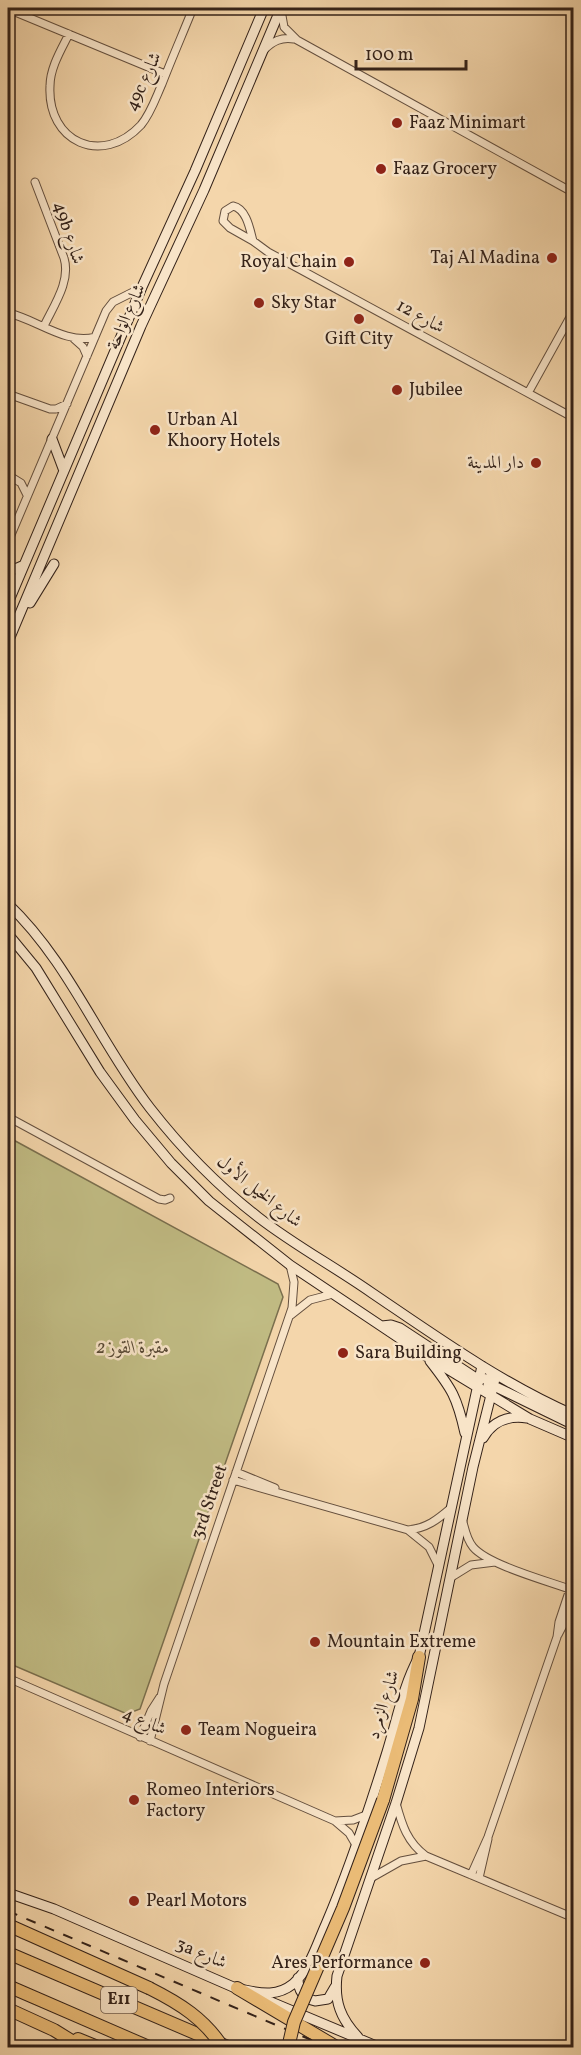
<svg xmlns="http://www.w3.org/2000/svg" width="581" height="2055" font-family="Vollkorn,Amiri,serif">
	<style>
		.green { fill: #c1bc84; stroke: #7a6f4e; stroke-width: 1.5 }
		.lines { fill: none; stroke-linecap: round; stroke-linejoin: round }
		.street-casing { stroke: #644f3e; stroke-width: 9 }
		.secondary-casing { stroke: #342219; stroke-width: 11 }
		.highway-casing { stroke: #342219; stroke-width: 14 }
		.street { stroke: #f8e4c8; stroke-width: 7 }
		.secondary { stroke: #f8e4c8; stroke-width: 9 }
		.highway { stroke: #eabb76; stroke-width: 12 }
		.rail { stroke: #342219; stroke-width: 2; stroke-dasharray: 10 10; stroke-linecap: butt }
		.highway-bridge-casing { stroke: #342219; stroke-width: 14; stroke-linecap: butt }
		.highway-bridge { stroke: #eabb76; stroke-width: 12 }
		.poi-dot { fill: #8f2418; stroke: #f8e4c8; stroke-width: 2 }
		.labels { text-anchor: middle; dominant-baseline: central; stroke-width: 5; stroke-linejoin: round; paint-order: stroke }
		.shield { fill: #f8e4c8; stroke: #6f5c4e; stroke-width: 1.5 }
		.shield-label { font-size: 16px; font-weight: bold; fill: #342219 }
		.street-label { font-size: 18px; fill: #342219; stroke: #f8e4c8 }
		.poi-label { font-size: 18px; fill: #342219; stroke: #f8e4c8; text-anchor: start }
		.park-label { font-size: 18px; font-style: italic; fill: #574834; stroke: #f8e4c8 }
	</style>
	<rect width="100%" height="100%" fill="#f4d6ab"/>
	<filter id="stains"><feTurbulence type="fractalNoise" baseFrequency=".00333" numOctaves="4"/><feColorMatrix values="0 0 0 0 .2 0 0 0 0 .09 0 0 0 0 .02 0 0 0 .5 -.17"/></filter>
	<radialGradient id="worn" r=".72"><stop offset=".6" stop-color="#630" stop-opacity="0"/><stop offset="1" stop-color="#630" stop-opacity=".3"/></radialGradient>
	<path class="green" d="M 8,1137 L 278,1284 L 283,1297 L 140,1709 L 127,1714 L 8,1663 Z"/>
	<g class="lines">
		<defs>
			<path id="street" d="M 564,8 L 574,13
				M 8,9 L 165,74
				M 281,10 L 284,27 L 297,40 L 574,193
				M 69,34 C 61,50 50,68 50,86 C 47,142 102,167 141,125 C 151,113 156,97 162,84 C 172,58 183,33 193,8
				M 264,50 C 273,41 281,37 294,39
				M 35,182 L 64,258 C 71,281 54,305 44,326
				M 233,206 C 247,209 250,230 253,241 L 230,228 L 223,221 L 225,211 Z
				M 253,241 L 268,252 L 574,418
				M 8,313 C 36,319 66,345 95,337
				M 74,339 L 83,347 L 87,356
				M 528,393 L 574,310
				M 8,394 L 50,409 L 56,409 L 67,404
				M 8,475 L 21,483 L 27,495
				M 8,542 L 106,311 L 113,302 L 141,288
				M 8,1117 L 159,1199 L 165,1200 L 170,1198
				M 291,1315 L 310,1300 L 333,1294
				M 236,1472 L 275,1488
				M 233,1480 L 408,1530 L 429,1547 L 439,1567
				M 463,1522 C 465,1530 467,1540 473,1547 C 488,1565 548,1581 572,1590
				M 408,1530 C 427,1528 437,1520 451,1508
				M 450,1578 L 471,1565 L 495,1562
				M 558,1635 L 574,1604
				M 8,1678 L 335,1821 L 349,1833 L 356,1845
				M 140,1737 L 151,1711 L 160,1697
				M 150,1741 L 164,1684 L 292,1308 L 294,1282 L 290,1265
				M 396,1803 C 402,1825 407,1842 426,1856 L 574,1918
				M 335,1821 L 353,1820 L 366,1815
				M 471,1875 L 488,1837 L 557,1637 L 559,1622 L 570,1589
				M 371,1878 L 401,1861 L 426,1856
				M 479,1878 L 488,1839
				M 8,2046 L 11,2048"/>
			<path id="secondary" d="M 52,439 L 64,471
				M 8,572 L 24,565
				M 8,603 L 142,287 L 195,171 L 264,8
				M 30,603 L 54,564
				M 8,642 L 141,326 L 204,190 L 281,8
				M 8,904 C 69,962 99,1042 150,1108 C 182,1149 218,1186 258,1217 C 294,1245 335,1267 372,1293 C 437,1337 501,1383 574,1415
				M 8,934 L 36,968 L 100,1072 L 135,1120 L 171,1163 L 209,1201 L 290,1265 L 426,1356 L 530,1419 L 574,1438
				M 382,1326 L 391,1325 L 400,1328 L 476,1378 L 488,1379 L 496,1375
				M 430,1361 C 452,1389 457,1397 465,1433
				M 488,1385 L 496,1387 L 574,1425
				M 483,1438 C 492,1422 508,1415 527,1418
				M 8,1893 L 54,1909 L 240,1990
				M 298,1978 C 298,1990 303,1998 315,2001 L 328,1999 L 335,1987
				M 245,1990 C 263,1994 278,1996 293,1984 C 310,1969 317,1944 326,1924 C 350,1868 369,1810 387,1752 C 397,1720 403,1686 419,1657 L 482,1366
				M 264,1999 L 381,2048
				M 358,2037 C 341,2019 334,2002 337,1976 L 396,1803 L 419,1728 L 473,1467 L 496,1375"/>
			<path id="highway" d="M 383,1800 L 412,1699 L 419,1657
				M 8,1925 L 149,1988
				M 8,1953 L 230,2048
				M 8,1986 L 151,2048
				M 237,1988 L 338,2048
				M 8,2009 L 54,2030 L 83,2048
				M 78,2039 L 100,2048"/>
		</defs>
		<use href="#street" class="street-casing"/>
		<use href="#secondary" class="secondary-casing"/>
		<use href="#highway" class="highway-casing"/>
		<use href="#street" class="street"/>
		<use href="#secondary" class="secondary"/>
		<use href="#highway" class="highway"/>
		<path class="rail" d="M 8,1911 L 330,2048"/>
		<defs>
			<path id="highway-bridge" d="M 149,1988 C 179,2003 205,2019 223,2048
				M 288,2048 L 294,2022 L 343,1908 L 383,1800"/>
		</defs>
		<use href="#highway-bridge" class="highway-bridge-casing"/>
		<use href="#highway-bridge" class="highway-bridge"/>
	</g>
	<g class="poi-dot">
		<circle cx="397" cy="123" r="6"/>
		<circle cx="381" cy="169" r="6"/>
		<circle cx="552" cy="258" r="6"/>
		<circle cx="349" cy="262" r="6"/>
		<circle cx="259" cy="303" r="6"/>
		<circle cx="359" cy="319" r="6"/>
		<circle cx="397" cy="390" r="6"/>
		<circle cx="155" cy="430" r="6"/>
		<circle cx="536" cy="463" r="6"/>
		<circle cx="343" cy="1353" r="6"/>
		<circle cx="315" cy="1642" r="6"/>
		<circle cx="186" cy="1730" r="6"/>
		<circle cx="134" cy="1800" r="6"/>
		<circle cx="134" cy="1901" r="6"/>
		<circle cx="425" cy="1963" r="6"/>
	</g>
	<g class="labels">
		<rect class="shield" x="101" y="1987" width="36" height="26" rx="4.5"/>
		<g class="shield-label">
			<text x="119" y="2000">E11</text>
		</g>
		<g class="street-label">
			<text transform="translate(144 82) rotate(-65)">49c شارع</text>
			<text transform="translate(68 233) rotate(72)">49b شارع</text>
			<text transform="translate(127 317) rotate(-66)">شارع الواحة</text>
			<text transform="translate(420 317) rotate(29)">شارع 12</text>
			<text transform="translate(259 1192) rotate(39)">شارع الخيل الأول</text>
			<text transform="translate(210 1502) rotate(-71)">3rd Street</text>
			<text transform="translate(384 1705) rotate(-73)">شارع الزمرد</text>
			<text transform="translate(144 1722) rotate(23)">شارع 4</text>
			<text transform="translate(201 1954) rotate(23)">3a شارع</text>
		</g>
		<g class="poi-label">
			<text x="409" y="123">Faaz Minimart</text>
			<text x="393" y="169">Faaz Grocery</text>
			<text x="540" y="258" text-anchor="end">Taj Al Madina</text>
			<text x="337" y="262" text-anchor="end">Royal Chain</text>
			<text x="271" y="303">Sky Star</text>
			<text x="359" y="339" text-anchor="middle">Gift City</text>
			<text x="409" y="390">Jubilee</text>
			<text x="167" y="420">Urban Al<tspan x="167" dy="21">Khoory Hotels</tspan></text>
			<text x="524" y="463" text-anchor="end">دار المدينة</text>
			<text x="355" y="1353">Sara Building</text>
			<text x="327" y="1642">Mountain Extreme</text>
			<text x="198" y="1730">Team Nogueira</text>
			<text x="146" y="1790">Romeo Interiors<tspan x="146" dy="21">Factory</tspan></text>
			<text x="146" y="1901">Pearl Motors</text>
			<text x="413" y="1963" text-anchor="end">Ares Performance</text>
		</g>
		<g class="park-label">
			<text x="133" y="1348">مقبرة القوز 2</text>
		</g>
	</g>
	<rect width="581" height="2055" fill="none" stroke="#f4d6ab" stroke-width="30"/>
	<rect x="9" y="9" width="563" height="2037" fill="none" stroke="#342219" stroke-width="3"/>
	<rect x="15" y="15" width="551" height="2025" fill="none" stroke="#342219" stroke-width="1.5"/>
	<path d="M356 60v9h110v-9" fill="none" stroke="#342219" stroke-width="3"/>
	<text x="365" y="60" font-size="18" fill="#342219" stroke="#f8e4c8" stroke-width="4.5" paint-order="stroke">100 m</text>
	<rect width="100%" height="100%" filter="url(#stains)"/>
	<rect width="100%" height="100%" fill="url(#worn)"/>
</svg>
